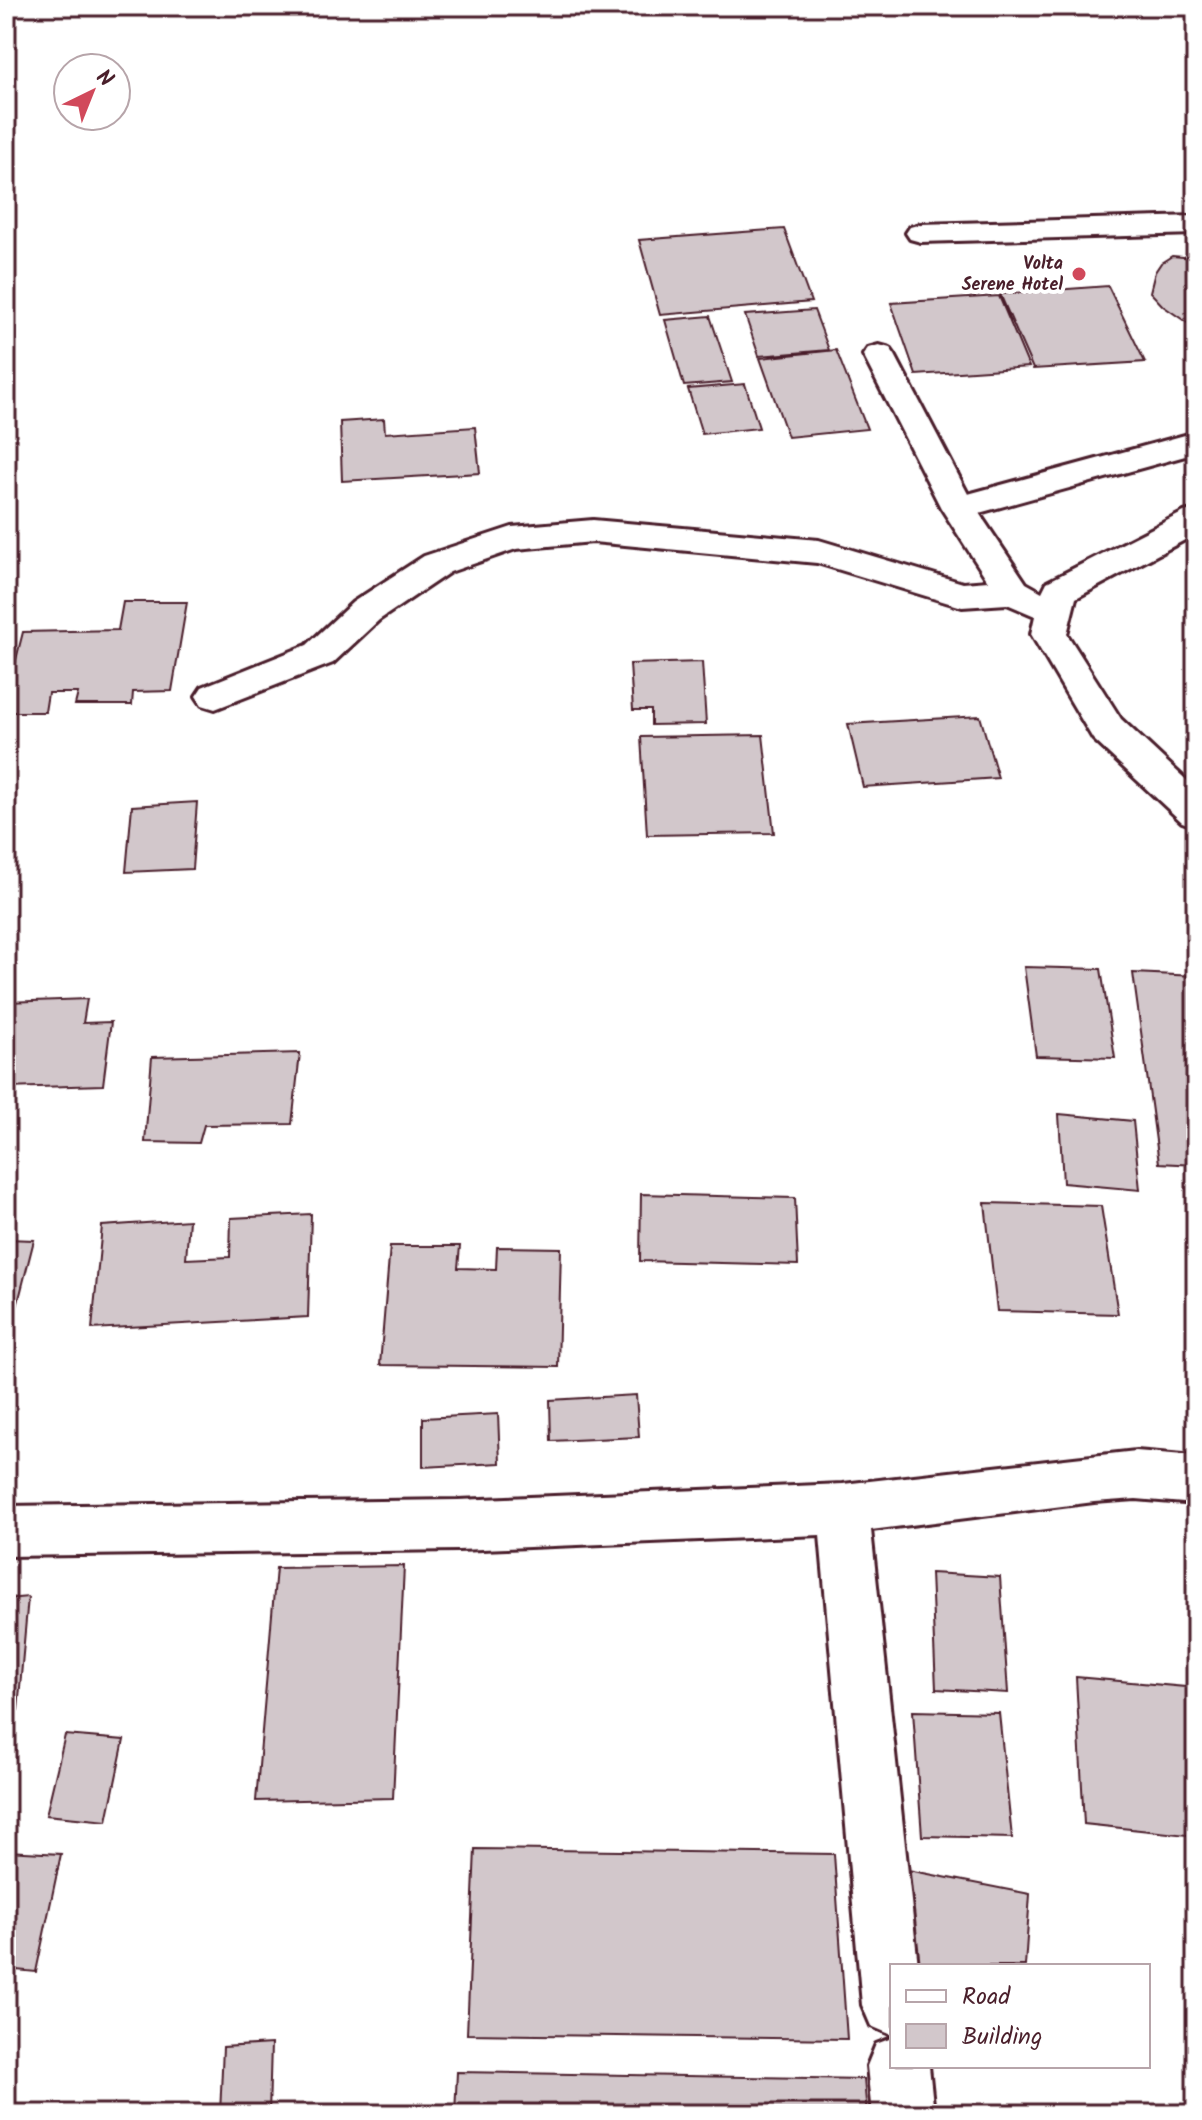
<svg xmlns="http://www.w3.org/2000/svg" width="1202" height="2120" font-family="Kalam,sans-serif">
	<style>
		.building { fill: #d2c7cb; stroke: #4a1f2b; stroke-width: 2 }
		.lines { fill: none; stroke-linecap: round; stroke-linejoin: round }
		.minor-casing { stroke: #4a1f2b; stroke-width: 6 }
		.minor { fill: #fff; fill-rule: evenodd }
		.poi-dot { fill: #d1495b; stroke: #fff; stroke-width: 3 }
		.labels { text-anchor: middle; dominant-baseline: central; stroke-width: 8; stroke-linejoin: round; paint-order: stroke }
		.far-poi-label { font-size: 18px; font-weight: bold; fill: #4a1f2b; stroke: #fff; text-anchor: end }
	</style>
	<rect width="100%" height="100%" fill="#fff"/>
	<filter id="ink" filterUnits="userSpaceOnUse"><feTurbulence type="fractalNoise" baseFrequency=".0125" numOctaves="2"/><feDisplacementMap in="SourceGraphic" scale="16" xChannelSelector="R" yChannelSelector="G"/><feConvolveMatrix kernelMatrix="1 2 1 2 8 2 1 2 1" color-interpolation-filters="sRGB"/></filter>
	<g filter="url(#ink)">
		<path class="building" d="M 784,229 L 811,302 L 660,315 L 639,240 Z
			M 1172,256 L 1194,258 L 1196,323 L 1189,324 L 1163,306 L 1150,292 L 1155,272 L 1161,263 Z
			M 1108,286 L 1145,362 L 1033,369 L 1000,294 Z
			M 999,296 L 1029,367 L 916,375 L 891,303 Z
			M 814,310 L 829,350 L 759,356 L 745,315 Z
			M 710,316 L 732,382 L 684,386 L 665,320 Z
			M 836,350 L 867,429 L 788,437 L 760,358 Z
			M 745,384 L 759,428 L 702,434 L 688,389 Z
			M 384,419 L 385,433 L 475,427 L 480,473 L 342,481 L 340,422 Z
			M 123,602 L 187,602 L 172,691 L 133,692 L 132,705 L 75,705 L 78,693 L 48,693 L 45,712 L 6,712 L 6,699 L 23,632 L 118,630 Z
			M 702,662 L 706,724 L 651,725 L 651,710 L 633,710 L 630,664 Z
			M 980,716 L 998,778 L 863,787 L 848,724 Z
			M 763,735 L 774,833 L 647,835 L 641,737 Z
			M 197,802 L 192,869 L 126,872 L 132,806 Z
			M 1024,967 L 1101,969 L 1115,1058 L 1036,1056 Z
			M 1133,973 L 1196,976 L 1196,1165 L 1159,1163 Z
			M 87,999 L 83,1023 L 111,1022 L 103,1085 L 6,1088 L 6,1002 Z
			M 300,1053 L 292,1124 L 204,1125 L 199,1143 L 145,1142 L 152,1057 Z
			M 1059,1114 L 1133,1121 L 1140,1190 L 1063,1183 Z
			M 641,1194 L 795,1198 L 798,1265 L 640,1261 Z
			M 985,1203 L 1101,1206 L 1118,1314 L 997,1311 Z
			M 311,1214 L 308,1317 L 92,1329 L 102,1226 L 189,1220 L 186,1259 L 230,1257 L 231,1218 Z
			M 6,1239 L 34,1240 L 8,1342 L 6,1342 Z
			M 390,1246 L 460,1246 L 458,1268 L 496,1269 L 497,1247 L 561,1248 L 558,1367 L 380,1365 Z
			M 636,1395 L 639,1437 L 551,1441 L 550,1400 Z
			M 498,1414 L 500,1463 L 423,1467 L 423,1418 Z
			M 404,1566 L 393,1798 L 256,1801 L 276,1568 Z
			M 931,1573 L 1000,1577 L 1008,1693 L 936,1689 Z
			M 28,1597 L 18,1710 L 6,1711 L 6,1599 Z
			M 1076,1677 L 1196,1688 L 1196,1836 L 1084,1824 Z
			M 913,1711 L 999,1713 L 1012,1838 L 922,1836 Z
			M 65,1735 L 124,1740 L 107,1821 L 46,1815 Z
			M 475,1849 L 834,1854 L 847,2039 L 467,2034 Z
			M 6,1851 L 61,1854 L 36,1972 L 6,1969 Z
			M 903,1869 L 1030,1894 L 1025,1966 L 900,1966 Z
			M 271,2044 L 269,2114 L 220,2114 L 223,2047 Z
			M 457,2072 L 864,2079 L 867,2114 L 455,2114 Z"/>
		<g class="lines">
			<defs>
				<path id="minor" d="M 1196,216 L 1196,234 L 921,242 L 910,239 L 906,233 L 910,227 L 921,224 Z
					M 879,345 L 890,348 L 895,355 L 968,494 L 1196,432 L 1196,453 L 979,513 L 1026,583 L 1042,592 L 1047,582 L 1184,512 L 1196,509 L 1196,534 L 1076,598 L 1067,634 L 1121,719 L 1196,789 L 1196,827 L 1182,822 L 1093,739 L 1031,634 L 1035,616 L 1007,604 L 962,607 L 817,563 L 593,542 L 516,549 L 450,572 L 379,620 L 333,663 L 215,709 L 202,705 L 196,696 L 202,687 L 307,645 L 353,602 L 424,556 L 512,527 L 593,520 L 819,540 L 963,583 L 988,581 L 941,508 L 863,355 L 868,348 Z
					M 1136,1451 L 1196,1456 L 1196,1504 L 1136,1499 L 1094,1502 L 871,1530 L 918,1966 L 892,1966 L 892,2035 L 871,2026 L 862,2005 L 820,1535 L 458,1550 L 6,1556 L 6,1506 L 458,1500 L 843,1484 Z
					M 892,2038 L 892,2066 L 929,2066 L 934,2114 L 872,2114 L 867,2066 L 876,2044 Z"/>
			</defs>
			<use href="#minor" class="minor-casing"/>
			<use href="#minor" class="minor"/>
		</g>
	</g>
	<circle class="poi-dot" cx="1079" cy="274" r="8"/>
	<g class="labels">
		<g class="far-poi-label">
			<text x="1063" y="264">Volta<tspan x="1063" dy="21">Serene Hotel</tspan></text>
		</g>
	</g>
	<rect width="1202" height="2120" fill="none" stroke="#fff" stroke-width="32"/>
	<rect x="16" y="16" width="1170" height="2088" fill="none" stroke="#4a1f2b" stroke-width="3" filter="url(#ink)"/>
	<rect x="890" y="1964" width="260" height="104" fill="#ffffff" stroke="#b7a5aa" stroke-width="2"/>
	<rect x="906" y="1990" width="40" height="12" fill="#ffffff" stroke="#b7a5aa" stroke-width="2"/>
	<text x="962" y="2004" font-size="24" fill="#4a1f2b">Road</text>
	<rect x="906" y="2024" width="40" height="24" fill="#d2c7cb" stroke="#b7a5aa" stroke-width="2"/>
	<text x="962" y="2044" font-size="24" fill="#4a1f2b">Building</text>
	<g transform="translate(92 92) rotate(43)"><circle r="38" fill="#ffffff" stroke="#b7a5aa" stroke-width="2"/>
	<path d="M0-6L14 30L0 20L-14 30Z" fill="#d1495b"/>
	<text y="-12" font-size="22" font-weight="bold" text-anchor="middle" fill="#4a1f2b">N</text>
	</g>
</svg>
